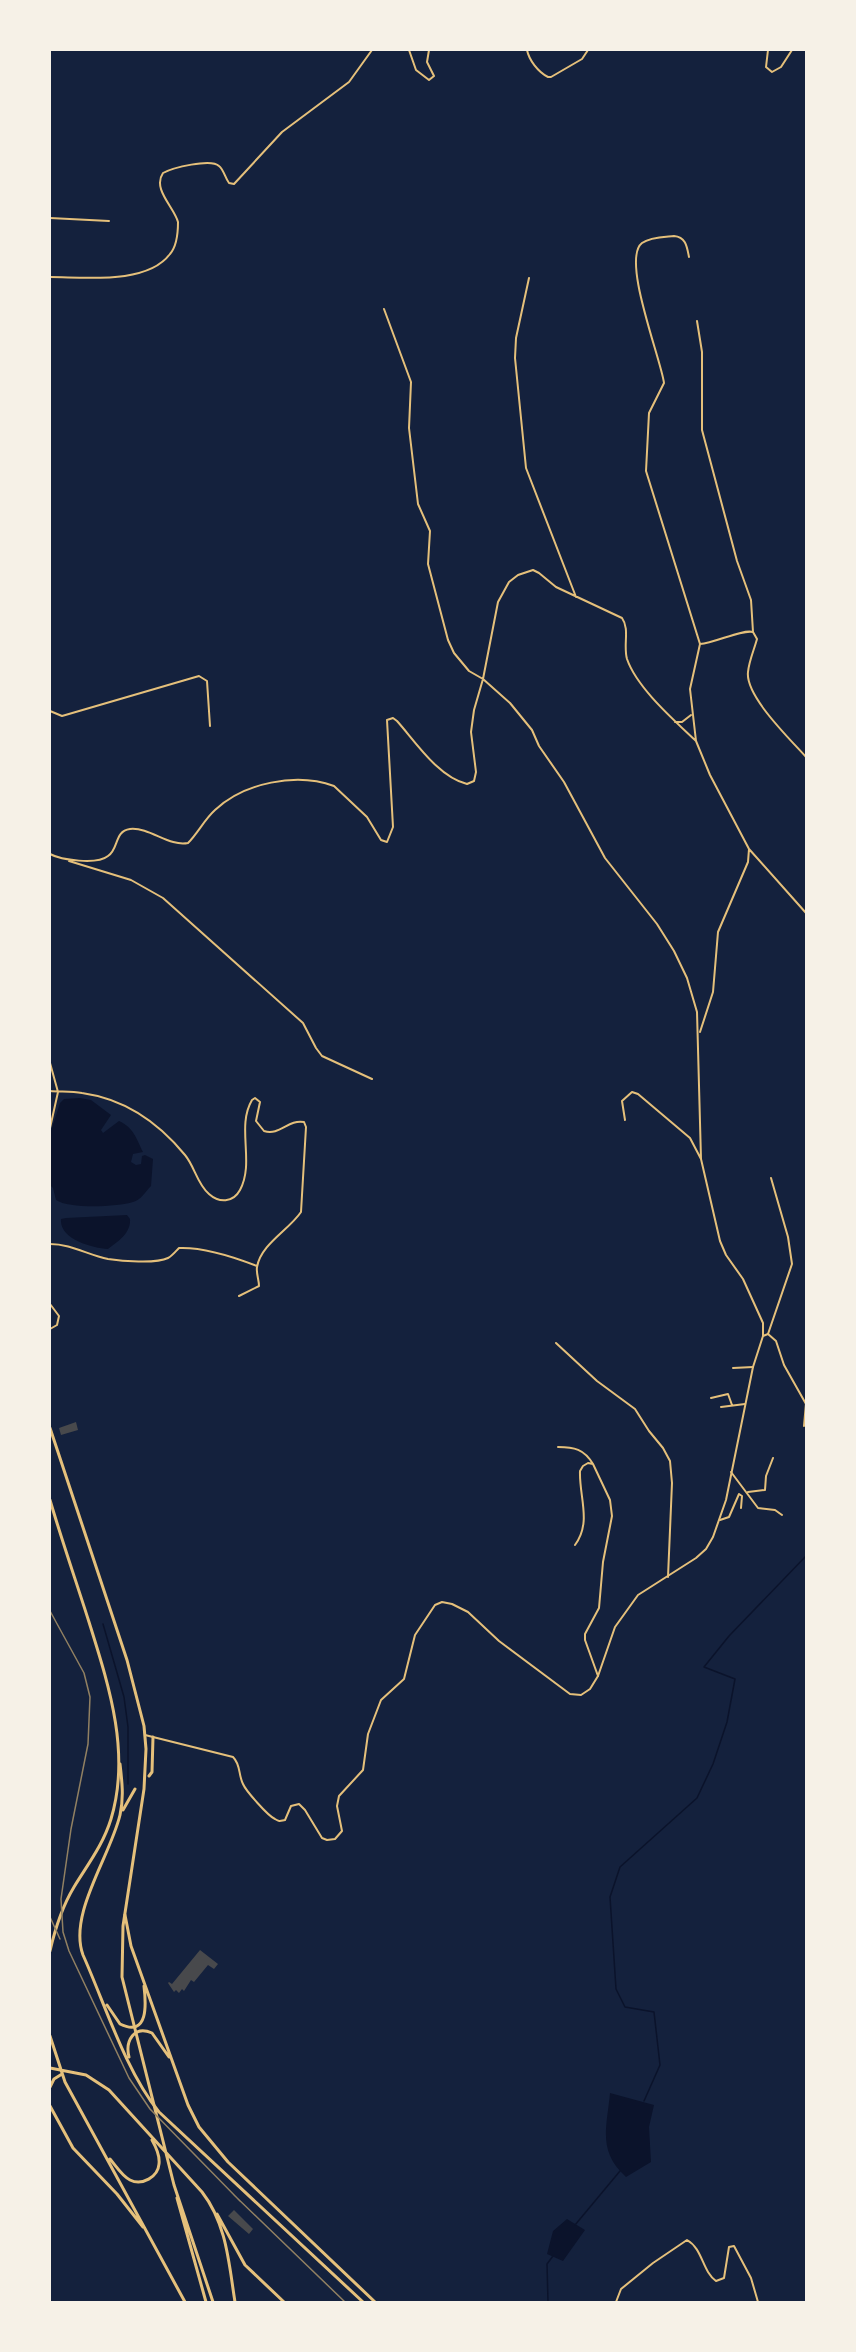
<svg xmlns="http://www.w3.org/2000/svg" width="856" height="2352" font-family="'PT Sans Narrow',sans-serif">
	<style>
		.water { fill: #0b132b }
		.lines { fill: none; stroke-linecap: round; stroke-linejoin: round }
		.stream { stroke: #0b132b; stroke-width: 1.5 }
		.building { fill: #48494c }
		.minor { stroke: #e5c07b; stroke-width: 2 }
		.tertiary { stroke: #e5c07b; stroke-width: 2 }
		.primary { stroke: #e5c07b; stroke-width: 3 }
		.trunk { stroke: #e5c07b; stroke-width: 3 }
		.rail { stroke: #918062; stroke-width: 1.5 }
	</style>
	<rect width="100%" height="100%" fill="#14213d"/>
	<path class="water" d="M 80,1098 L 91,1100 L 111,1115 L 101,1130 L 103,1133 L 119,1121 C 134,1128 136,1138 143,1152 L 133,1154 L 131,1162 L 136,1165 L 141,1164 L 142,1156 L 145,1155 L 153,1159 L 151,1186 C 145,1192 141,1200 133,1202 C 117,1207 69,1209 56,1200 L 53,1188 L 50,1185 L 50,1134 L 60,1103 L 64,1099 Z
		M 127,1215 L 130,1219 C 131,1233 119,1241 108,1249 C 92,1248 59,1239 61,1219 L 66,1218 Z
		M 610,2093 L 654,2105 L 649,2127 L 651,2162 L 626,2177 C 597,2151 607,2127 610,2093 Z
		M 567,2219 L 585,2230 L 563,2261 L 547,2254 L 553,2231 Z"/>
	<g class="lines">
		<path class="stream" d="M 103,1624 L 124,1697 L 128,1727 L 128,1784
			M 644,2101 L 660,2065 L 654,2012 L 625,2007 L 616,1989 L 610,1897 L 620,1867 L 697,1798 L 713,1764 L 727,1722 L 735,1679 L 704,1667 L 729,1636 L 806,1556
			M 575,2225 L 620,2171
			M 548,2302 L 547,2264 L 553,2256"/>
	</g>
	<path class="building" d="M 76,1422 L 78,1430 L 61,1435 L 59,1428 Z
		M 200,1950 L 218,1964 L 214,1969 L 208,1965 L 194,1982 L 191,1980 L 184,1991 L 182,1989 L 179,1993 L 176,1990 L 174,1992 L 168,1983 L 169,1982 L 172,1984 Z
		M 234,2210 L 253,2229 L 249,2234 L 228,2216 Z"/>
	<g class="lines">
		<path class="minor" d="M 409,50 L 416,70 L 429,80 L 434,76 L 427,62 L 429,50
			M 527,50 C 529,60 538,72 548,77 L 551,77 L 582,59 L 588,50
			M 768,50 L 766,67 L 772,72 L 781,67 L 792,50
			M 50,218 L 109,221
			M 689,257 C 687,247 686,237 674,236 C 665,237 650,237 642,243 C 621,259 661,359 664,383 L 649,413 L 646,471 L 700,644 L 690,689 L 696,741 L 710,775 L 749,849 L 806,913
			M 50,277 C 84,277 147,285 170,254 C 177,246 178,232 178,222 C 174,207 152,189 163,173 C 172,168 211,158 219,166 C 224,170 225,178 229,183 L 234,184 L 282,132 L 349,82 L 372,50
			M 529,278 L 516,338 L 515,358 L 526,468 L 576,597
			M 384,309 L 411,382 L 409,428 L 418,504 L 430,531 L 428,564 L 448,640 L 454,653 L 469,671 L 483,679 L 510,703 L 532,730 L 539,746 L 564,782 L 605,858 L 657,924 L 674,951 L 687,978 L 697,1012 L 701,1159 L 720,1241 L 726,1255 L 743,1279 L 763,1323 L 763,1336
			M 697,321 L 702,352 L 702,430 L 737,561 L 751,600 L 753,632
			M 700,644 C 715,643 742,629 753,632 L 757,639 C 754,650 749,661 748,672 C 745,696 790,739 806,757
			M 50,711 L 62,716 L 199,676 L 207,681 L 210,726
			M 675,722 L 682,722 L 691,715
			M 50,854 C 61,860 97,865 108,856 C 119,849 114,831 130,829 C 150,827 169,847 188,843 C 198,833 204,820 215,810 C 244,783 296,772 334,786 L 367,817 L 381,840 L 387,842 L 393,827 L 387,720 L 393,718 L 397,721 C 415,741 438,777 467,784 L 474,781 L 476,772 L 471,732 L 474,710 L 483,679 L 498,602 L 509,582 L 518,575 L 533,570 L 539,573 L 556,587 L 622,618 C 630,629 623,645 627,659 C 637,688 674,720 696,741
			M 69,861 L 131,880 L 163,898 L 303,1023 L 316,1048 L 322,1056 L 372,1079
			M 700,1032 L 713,992 L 718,932 L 748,862 L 749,849
			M 50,1063 L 58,1092 L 50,1128
			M 50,1091 C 60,1092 71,1091 82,1093 C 125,1099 158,1122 185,1155 C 195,1167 197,1184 209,1194 C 219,1203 233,1203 240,1190 C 255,1162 236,1127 252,1100 L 255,1098 L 260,1102 L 256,1121 L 264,1131 C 280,1136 288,1119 304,1122 L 306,1127 L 301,1212 C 289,1230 261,1244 257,1267 C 256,1273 259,1280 259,1286 L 239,1296
			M 625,1120 L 622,1101 L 632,1092 L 638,1094 L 690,1138 L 701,1159
			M 50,1244 C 71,1244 88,1255 108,1259 C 121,1261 156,1264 168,1258 C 172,1256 176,1251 179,1248 C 203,1247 234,1257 257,1266
			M 50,1304 L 59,1316 L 57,1325 L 50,1329
			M 768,1334 L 792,1264 L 788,1237 L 771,1178
			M 556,1343 L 597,1381 L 635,1409 L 649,1431 L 663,1448 L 670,1461 L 672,1483 L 668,1577
			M 733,1368 L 753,1367
			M 711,1398 L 728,1394 L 732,1405
			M 721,1407 L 745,1404
			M 804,1426 L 806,1403
			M 558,1447 C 574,1447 584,1449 593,1464
			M 731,1472 L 758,1508 L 775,1510 L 782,1515
			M 748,1492 L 765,1490 L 766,1476 L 773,1458
			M 720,1520 L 729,1517 L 739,1494 L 742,1496 L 741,1508
			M 575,1545 C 592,1522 579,1497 580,1471 L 583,1466 L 588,1463 L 593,1464 L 610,1500 L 612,1516 L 603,1562 L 599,1608 L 585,1634 L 585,1640 L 598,1676
			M 616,2302 L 621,2289 L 653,2263 L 687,2240 C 703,2249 702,2271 716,2281 L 724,2278 L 729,2247 L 734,2246 L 751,2278 L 758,2302"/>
		<path class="tertiary" d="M 145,1735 L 233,1757 C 241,1765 238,1774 243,1784 C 246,1791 268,1816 275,1819 C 280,1822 280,1821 285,1820 L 291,1806 L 299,1804 L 305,1810 L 322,1838 L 327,1840 L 335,1839 L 342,1831 L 337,1806 L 339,1796 L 363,1770 L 368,1734 L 381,1700 L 404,1679 L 415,1635 L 435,1605 L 442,1602 L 452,1604 L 468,1612 L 499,1641 L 570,1694 L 581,1695 L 590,1689 L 598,1676 L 615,1627 L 638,1595 L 696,1558 L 706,1549 L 713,1537 L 726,1500 L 753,1367 L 763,1336 L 768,1334 L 776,1341 L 784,1365 L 806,1404"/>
		<path class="primary" d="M 120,1764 C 122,1781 124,1798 120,1815 C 110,1857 68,1914 83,1955 C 105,2004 125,2070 159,2112 L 363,2302
			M 149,1776 L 152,1772 L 153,1737
			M 123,1810 L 135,1789
			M 125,1915 L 131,1946 L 188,2105 L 199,2127 L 228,2162 L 375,2302
			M 107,2005 L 120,2024 C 149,2038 146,2003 144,1986
			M 129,2057 C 125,2041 134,2025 152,2033 L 169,2057"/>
		<path class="trunk" d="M 50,1428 L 127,1660 L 144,1726 L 146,1749 L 144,1789 L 123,1926 L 122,1977 L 174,2185 L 213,2302
			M 50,1500 C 62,1541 76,1581 89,1622 C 109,1686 131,1753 111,1819 C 103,1845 88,1864 74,1887 C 62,1907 55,1929 50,1951
			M 50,2036 L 65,2082 L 185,2302
			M 50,2068 L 86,2075 L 109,2090 L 202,2192 C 227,2224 229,2265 235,2302
			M 50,2087 L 54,2079 L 62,2074
			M 50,2106 L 73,2148 L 117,2194 L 143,2227
			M 110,2159 C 116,2166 122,2176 130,2180 C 142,2186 158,2177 159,2164 C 160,2156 156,2147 152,2140
			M 177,2198 L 206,2302
			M 217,2214 L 245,2265 L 284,2302"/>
		<path class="rail" d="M 50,1611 L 84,1673 L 90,1697 L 88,1744 L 71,1829 L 61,1899 L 63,1932 L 69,1951 L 129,2078 L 150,2109 L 240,2201
			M 50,1917 L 60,1939
			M 234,2195 L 345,2302"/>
	</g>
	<rect width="856" height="2352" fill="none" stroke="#f6f1e7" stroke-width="102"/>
</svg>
